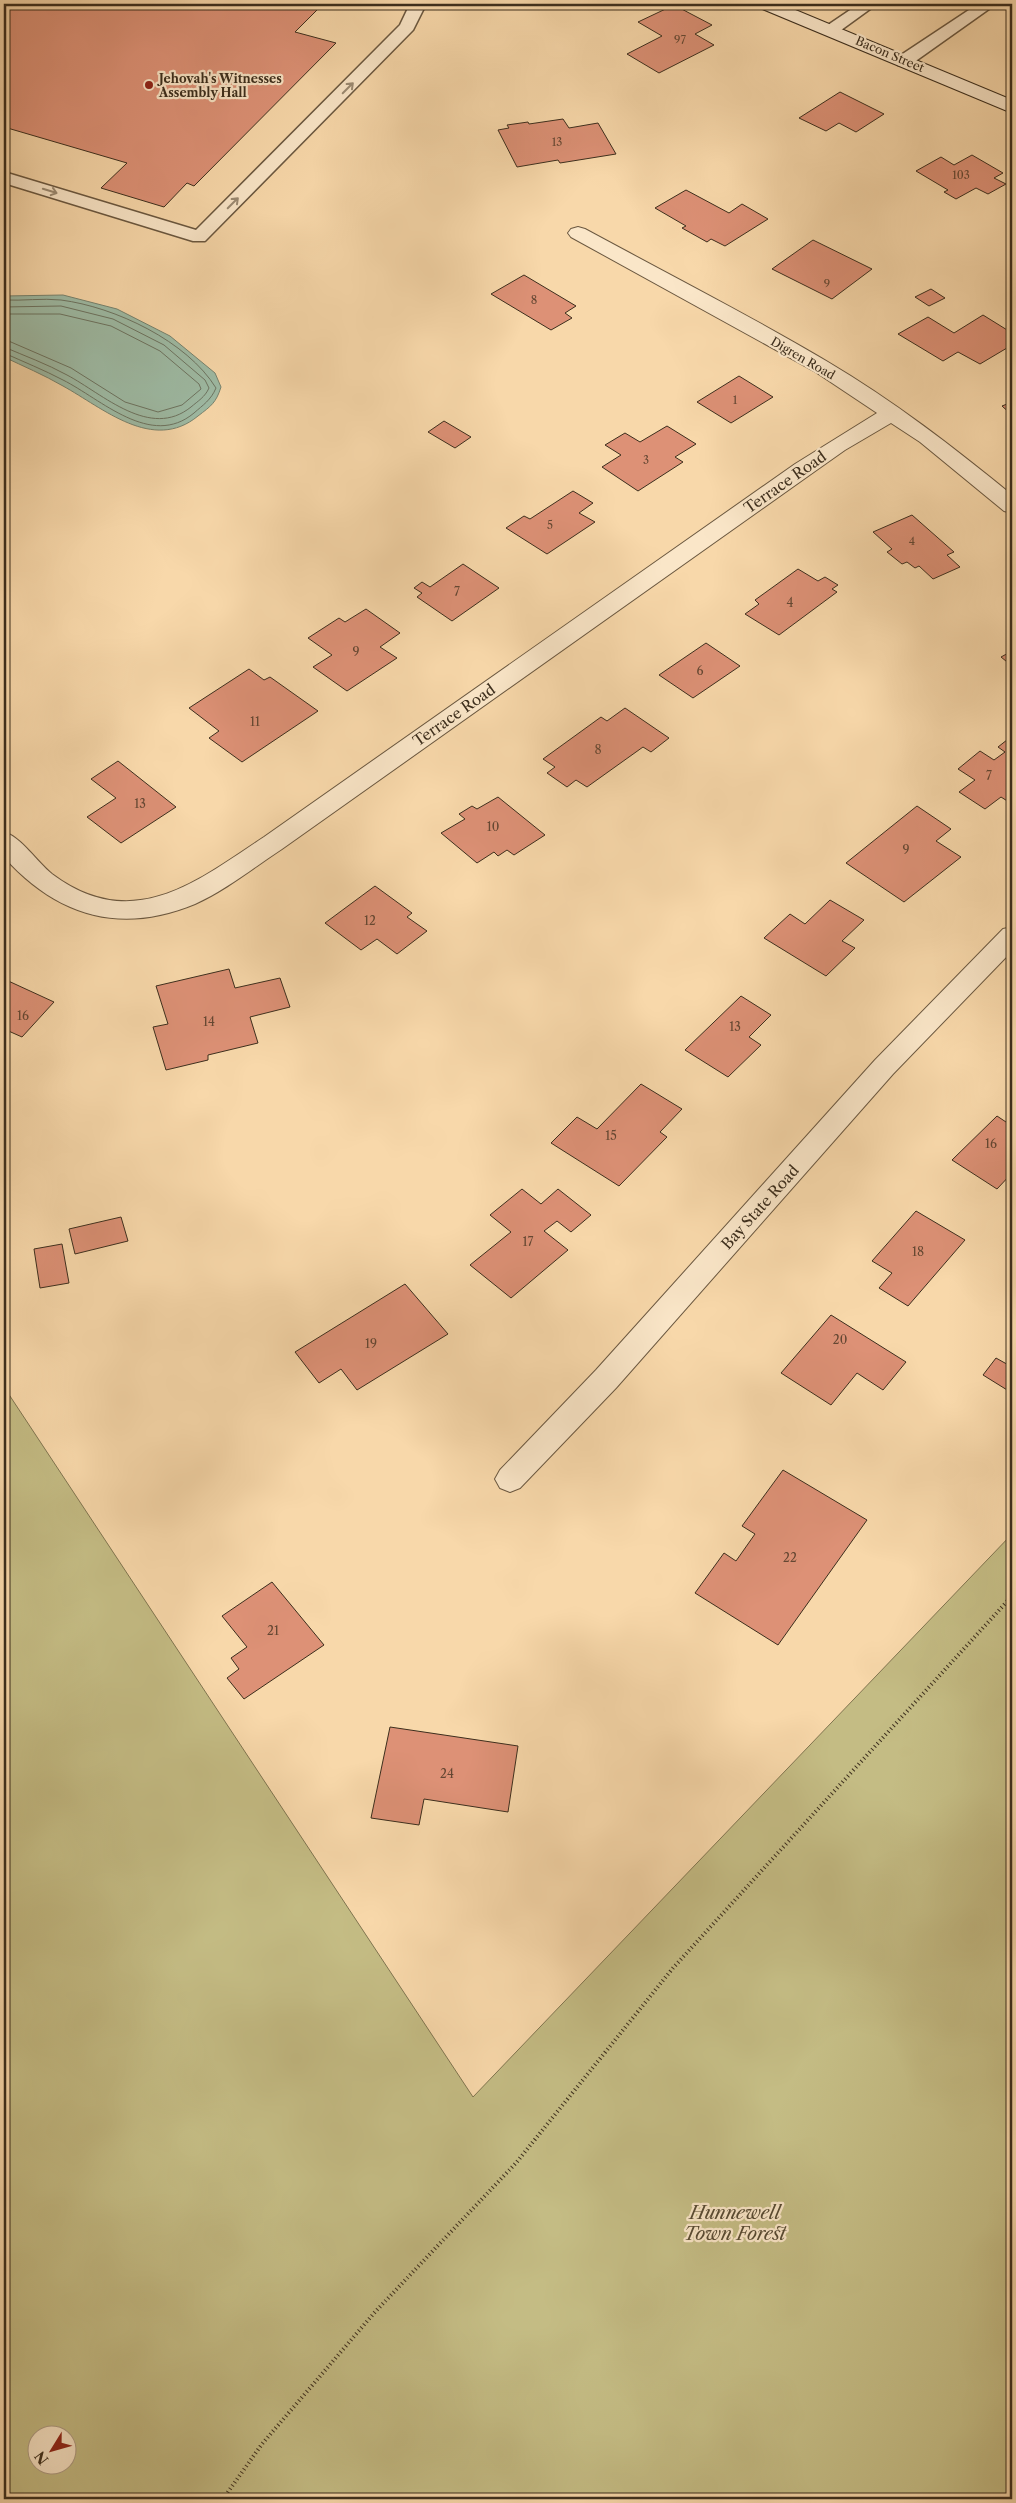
<svg xmlns="http://www.w3.org/2000/svg" width="1016" height="2503" font-family="'Libre Caslon Text',serif">
	<style>
		.green { fill: #c4bc84; stroke: #807550; fill-rule: evenodd }
		.water { fill: #9ebba5; stroke: #77836f }
		.lines { fill: none; stroke-linecap: round; stroke-linejoin: round }
		.shore { stroke: #6d7461; stroke-width: 1 }
		.building { fill: #dd9176; stroke: #3c2e1d }
		.lane-casing { stroke: #6b5840; stroke-width: 3 }
		.street-casing { stroke: #6b5840; stroke-width: 2 }
		.secondary-casing { stroke: #3c2e1d; stroke-width: 2 }
		.path { stroke: #3c2e1d; stroke-width: 4; stroke-dasharray: 1 3; stroke-linecap: butt }
		.lane { fill: #fae6c8; fill-rule: evenodd }
		.street { fill: #fae6c8; fill-rule: evenodd }
		.secondary { fill: #fae6c8; fill-rule: evenodd }
		.oneway { stroke: #9b8a72 }
		.poi-dot { fill: #8f2418; stroke: #fae6c8; stroke-width: 2 }
		.labels { text-anchor: middle; dominant-baseline: central; stroke-width: 4.5; stroke-linejoin: round; paint-order: stroke }
		.far-number-label { font-size: 11px; fill: #644733 }
		.far-street-label { font-size: 12px; fill: #3c2e1d; stroke: #fae6c8 }
		.far-poi-label { font-size: 12px; font-weight: bold; fill: #3c2e1d; stroke: #fae6c8; text-anchor: start }
		.number-label { font-size: 12px; fill: #644733 }
		.street-label { font-size: 15px; fill: #3c2e1d; stroke: #fae6c8 }
		.near-park-label { font-size: 18px; font-style: italic; fill: #574a32; stroke: #fae6c8 }
	</style>
	<rect width="100%" height="100%" fill="#f8d8aa"/>
	<filter id="stains"><feTurbulence type="fractalNoise" baseFrequency=".004" numOctaves="4"/><feColorMatrix values="0 0 0 0 .2 0 0 0 0 .09 0 0 0 0 .02 0 0 0 .5 -.17"/></filter>
	<radialGradient id="worn" r=".72"><stop offset=".6" stop-color="#630" stop-opacity="0"/><stop offset="1" stop-color="#630" stop-opacity=".3"/></radialGradient>
	<path class="green" d="M 4,1387 L 473,2097 L 1012,1534 L 1012,2499 L 4,2499 ZM 38,2436 L 68,2436 L 68,2466 L 38,2466 Z"/>
	<path class="water" d="M 63,295 L 117,309 L 170,336 L 215,373 L 221,387 C 216,403 211,406 198,416 C 153,453 103,408 63,386 C 44,375 23,366 4,357 L 4,296 Z"/>
	<g class="lines">
		<path class="shore" d="M 4,300 C 23,301 42,298 61,300 C 115,307 187,341 216,388 C 211,400 203,405 194,413 C 151,449 101,399 63,380 C 44,370 24,362 4,353
			M 4,307 L 61,306 L 113,319 L 164,345 L 205,380 L 209,388 C 205,397 198,401 191,407 C 150,440 103,394 67,375 C 47,364 25,356 4,347
			M 4,314 L 60,314 L 111,326 L 160,351 L 199,384 L 201,389 L 182,405 L 158,412 L 125,402 L 71,368 L 4,339"/>
	</g>
	<path class="building" d="M 4,4 L 323,4 L 295,32 L 336,43 L 194,186 L 187,183 L 164,207 L 101,188 L 127,163 L 4,127 Z
		M 674,5 L 712,25 L 695,34 L 714,45 L 659,73 L 627,54 L 662,36 L 638,22 Z
		M 840,92 L 884,114 L 856,132 L 839,123 L 826,131 L 799,118 Z
		M 563,119 L 569,128 L 598,123 L 616,154 L 560,163 L 558,160 L 517,167 L 498,130 L 509,128 L 507,125 L 528,122 L 529,124 Z
		M 972,155 L 1003,173 L 994,178 L 1006,184 L 988,194 L 976,188 L 956,199 L 944,192 L 948,190 L 916,171 L 941,157 L 954,165 Z
		M 686,190 L 729,213 L 742,204 L 768,219 L 725,246 L 711,239 L 707,242 L 682,228 L 686,226 L 655,208 Z
		M 813,240 L 872,269 L 832,299 L 772,269 Z
		M 524,275 L 576,306 L 565,313 L 572,318 L 551,330 L 491,294 Z
		M 931,289 L 945,298 L 929,306 L 915,297 Z
		M 983,315 L 1012,333 L 1012,345 L 980,364 L 958,352 L 943,361 L 898,334 L 928,317 L 954,333 Z
		M 739,376 L 773,397 L 731,423 L 697,402 Z
		M 1012,402 L 1012,415 L 1002,406 Z
		M 444,421 L 471,437 L 455,448 L 428,432 Z
		M 667,426 L 696,444 L 675,457 L 683,462 L 638,491 L 602,467 L 621,455 L 605,445 L 625,433 L 640,442 Z
		M 573,491 L 593,503 L 579,513 L 595,522 L 547,554 L 506,528 L 524,516 L 530,519 Z
		M 912,515 L 954,552 L 947,555 L 960,567 L 933,579 L 919,566 L 915,568 L 907,562 L 902,564 L 887,552 L 892,549 L 873,532 Z
		M 463,564 L 499,588 L 452,621 L 417,597 L 422,593 L 414,588 L 422,582 L 430,587 Z
		M 798,569 L 818,581 L 825,577 L 838,585 L 832,589 L 837,592 L 779,635 L 745,614 L 759,604 L 755,600 Z
		M 366,609 L 400,633 L 380,647 L 397,658 L 347,691 L 313,667 L 332,655 L 308,638 L 339,618 L 345,622 Z
		M 706,643 L 740,666 L 693,698 L 659,675 Z
		M 1012,651 L 1012,666 L 1001,657 Z
		M 249,669 L 264,680 L 270,677 L 318,711 L 242,762 L 209,738 L 219,731 L 189,708 Z
		M 625,708 L 669,738 L 651,752 L 643,747 L 587,787 L 576,780 L 567,787 L 547,773 L 555,767 L 543,759 L 601,717 L 607,721 Z
		M 1012,736 L 1012,804 L 1001,797 L 985,809 L 959,792 L 975,780 L 958,769 L 980,751 L 994,760 L 1005,752 L 998,747 Z
		M 118,761 L 176,807 L 121,843 L 87,817 L 116,798 L 91,779 Z
		M 498,797 L 545,835 L 514,855 L 507,850 L 498,856 L 494,852 L 477,863 L 441,833 L 465,819 L 459,814 L 472,806 L 477,809 Z
		M 917,806 L 951,829 L 936,841 L 961,857 L 904,902 L 846,863 Z
		M 375,886 L 412,913 L 407,917 L 427,931 L 397,954 L 377,939 L 361,950 L 325,923 Z
		M 830,900 L 864,920 L 842,941 L 855,948 L 826,976 L 764,938 L 790,914 L 805,924 Z
		M 229,969 L 235,988 L 280,978 L 290,1007 L 250,1017 L 258,1043 L 208,1055 L 208,1060 L 166,1070 L 153,1027 L 168,1024 L 156,986 Z
		M 4,979 L 54,1002 L 22,1037 L 4,1029 Z
		M 741,996 L 771,1015 L 749,1037 L 761,1045 L 728,1077 L 685,1050 Z
		M 641,1084 L 682,1109 L 660,1132 L 667,1137 L 619,1186 L 551,1143 L 577,1117 L 597,1129 Z
		M 997,1116 L 1012,1126 L 1012,1173 L 997,1189 L 952,1160 Z
		M 522,1189 L 541,1204 L 558,1189 L 591,1215 L 571,1232 L 557,1221 L 544,1231 L 568,1250 L 511,1298 L 470,1265 L 511,1232 L 490,1215 Z
		M 916,1211 L 965,1240 L 908,1306 L 879,1288 L 892,1273 L 872,1261 Z
		M 121,1217 L 128,1241 L 75,1254 L 69,1229 Z
		M 62,1244 L 69,1283 L 40,1288 L 34,1249 Z
		M 405,1284 L 448,1334 L 357,1390 L 341,1369 L 319,1383 L 295,1352 Z
		M 831,1315 L 906,1362 L 883,1390 L 857,1373 L 831,1405 L 781,1373 Z
		M 996,1358 L 1012,1367 L 1012,1393 L 983,1375 Z
		M 783,1470 L 867,1520 L 778,1645 L 695,1593 L 724,1553 L 736,1561 L 755,1534 L 742,1526 Z
		M 272,1582 L 324,1645 L 244,1699 L 227,1678 L 239,1669 L 231,1658 L 247,1647 L 222,1616 Z
		M 390,1727 L 518,1746 L 508,1812 L 424,1799 L 419,1825 L 371,1818 Z"/>
	<g class="lines">
		<defs>
			<path id="lane" d="M 410,4 L 426,4 L 413,30 L 205,241 L 193,241 L 4,183 L 4,172 L 196,230 L 400,25 Z
				M 859,4 L 877,4 L 837,33 L 825,33 L 823,30 L 825,27 Z
				M 978,4 L 996,4 L 910,65 L 898,65 L 896,61 L 898,57 Z"/>
			<path id="street" d="M 578,227 L 585,229 C 666,273 749,315 828,362 C 894,401 953,447 1012,495 L 1012,513 L 1004,511 L 920,442 L 891,423 L 845,450 L 811,474 L 282,849 C 253,868 226,890 195,904 C 120,935 57,916 4,857 L 4,832 C 21,837 37,862 52,874 C 132,934 195,883 264,837 L 795,464 L 877,413 L 814,371 L 571,237 L 568,233 L 571,229 Z
				M 1012,927 L 1012,951 L 893,1074 L 616,1388 L 520,1488 L 510,1492 L 500,1488 L 495,1479 L 500,1470 L 596,1370 L 875,1060 L 1003,929 Z"/>
			<path id="secondary" d="M 757,4 L 781,4 L 1012,100 L 1012,113 L 760,8 Z"/>
		</defs>
		<use href="#lane" class="lane-casing"/>
		<use href="#street" class="street-casing"/>
		<use href="#secondary" class="secondary-casing"/>
		<path class="path" d="M 4,2493 L 19,2499
			M 223,2499 L 262,2444 L 375,2312 L 516,2163 L 673,1968 L 1012,1596"/>
		<use href="#lane" class="lane"/>
		<use href="#street" class="street"/>
		<use href="#secondary" class="secondary"/>
	</g>
	<defs><path id="oneway-shaft" d="M-6 0H5M1.5-3L5.5 0L1.5 3" fill="none" stroke-width="1.6" stroke-linecap="round" stroke-linejoin="round" transform="scale(1.25)"/></defs>
	<g class="oneway">
		<use href="#oneway-shaft" transform="translate(348 88) rotate(-45)"/>
		<use href="#oneway-shaft" transform="translate(50 191) rotate(17)"/>
		<use href="#oneway-shaft" transform="translate(233 203) rotate(-45)"/>
	</g>
	<circle class="poi-dot" cx="149" cy="85" r="5"/>
	<g class="labels">
		<g class="far-number-label">
			<text x="680" y="40">97</text>
			<text x="557" y="142">13</text>
			<text x="961" y="175">103</text>
			<text x="827" y="284">9</text>
			<text x="534" y="300">8</text>
			<text x="735" y="400">1</text>
			<text x="646" y="460">3</text>
			<text x="550" y="525">5</text>
			<text x="912" y="541">4</text>
		</g>
		<g class="far-street-label">
			<text transform="translate(890 54) rotate(23)">Bacon Street</text>
			<text transform="translate(803 358) rotate(30)">Digren Road</text>
		</g>
		<g class="far-poi-label">
			<text x="159" y="78">Jehovah's Witnesses<tspan x="159" dy="14">Assembly Hall</tspan></text>
		</g>
		<g class="number-label">
			<text x="457" y="591">7</text>
			<text x="790" y="602">4</text>
			<text x="356" y="651">9</text>
			<text x="700" y="670">6</text>
			<text x="255" y="721">11</text>
			<text x="598" y="749">8</text>
			<text x="989" y="775">7</text>
			<text x="140" y="803">13</text>
			<text x="493" y="826">10</text>
			<text x="906" y="849">9</text>
			<text x="370" y="920">12</text>
			<text x="23" y="1015">16</text>
			<text x="209" y="1021">14</text>
			<text x="735" y="1026">13</text>
			<text x="611" y="1135">15</text>
			<text x="991" y="1143">16</text>
			<text x="528" y="1241">17</text>
			<text x="918" y="1251">18</text>
			<text x="840" y="1339">20</text>
			<text x="371" y="1343">19</text>
			<text x="790" y="1557">22</text>
			<text x="273" y="1630">21</text>
			<text x="447" y="1773">24</text>
		</g>
		<g class="street-label">
			<text transform="translate(785 482) rotate(-35)">Terrace Road</text>
			<text transform="translate(454 715) rotate(-35)">Terrace Road</text>
			<text transform="translate(760 1207) rotate(-48)">Bay State Road</text>
		</g>
		<g class="near-park-label">
			<text x="735" y="2213">Hunnewell<tspan x="735" dy="21">Town Forest</tspan></text>
		</g>
	</g>
	<rect width="1016" height="2503" fill="none" stroke="#f8d8aa" stroke-width="20"/>
	<rect x="5" y="5" width="1006" height="2493" fill="none" stroke="#3c2e1d" stroke-width="2.5"/>
	<rect x="10" y="10" width="996" height="2483" fill="none" stroke="#3c2e1d"/>
	<g transform="translate(52 2450) rotate(233)"><circle r="24" fill="#fae6c8" stroke="#ae9c84"/>
	<path d="M0-4L9 19L0 12L-9 19Z" fill="#8f2418"/>
	<text y="-8" font-size="14" font-weight="bold" text-anchor="middle" fill="#3c2e1d">N</text>
	</g>
	<rect width="100%" height="100%" filter="url(#stains)"/>
	<rect width="100%" height="100%" fill="url(#worn)"/>
</svg>
